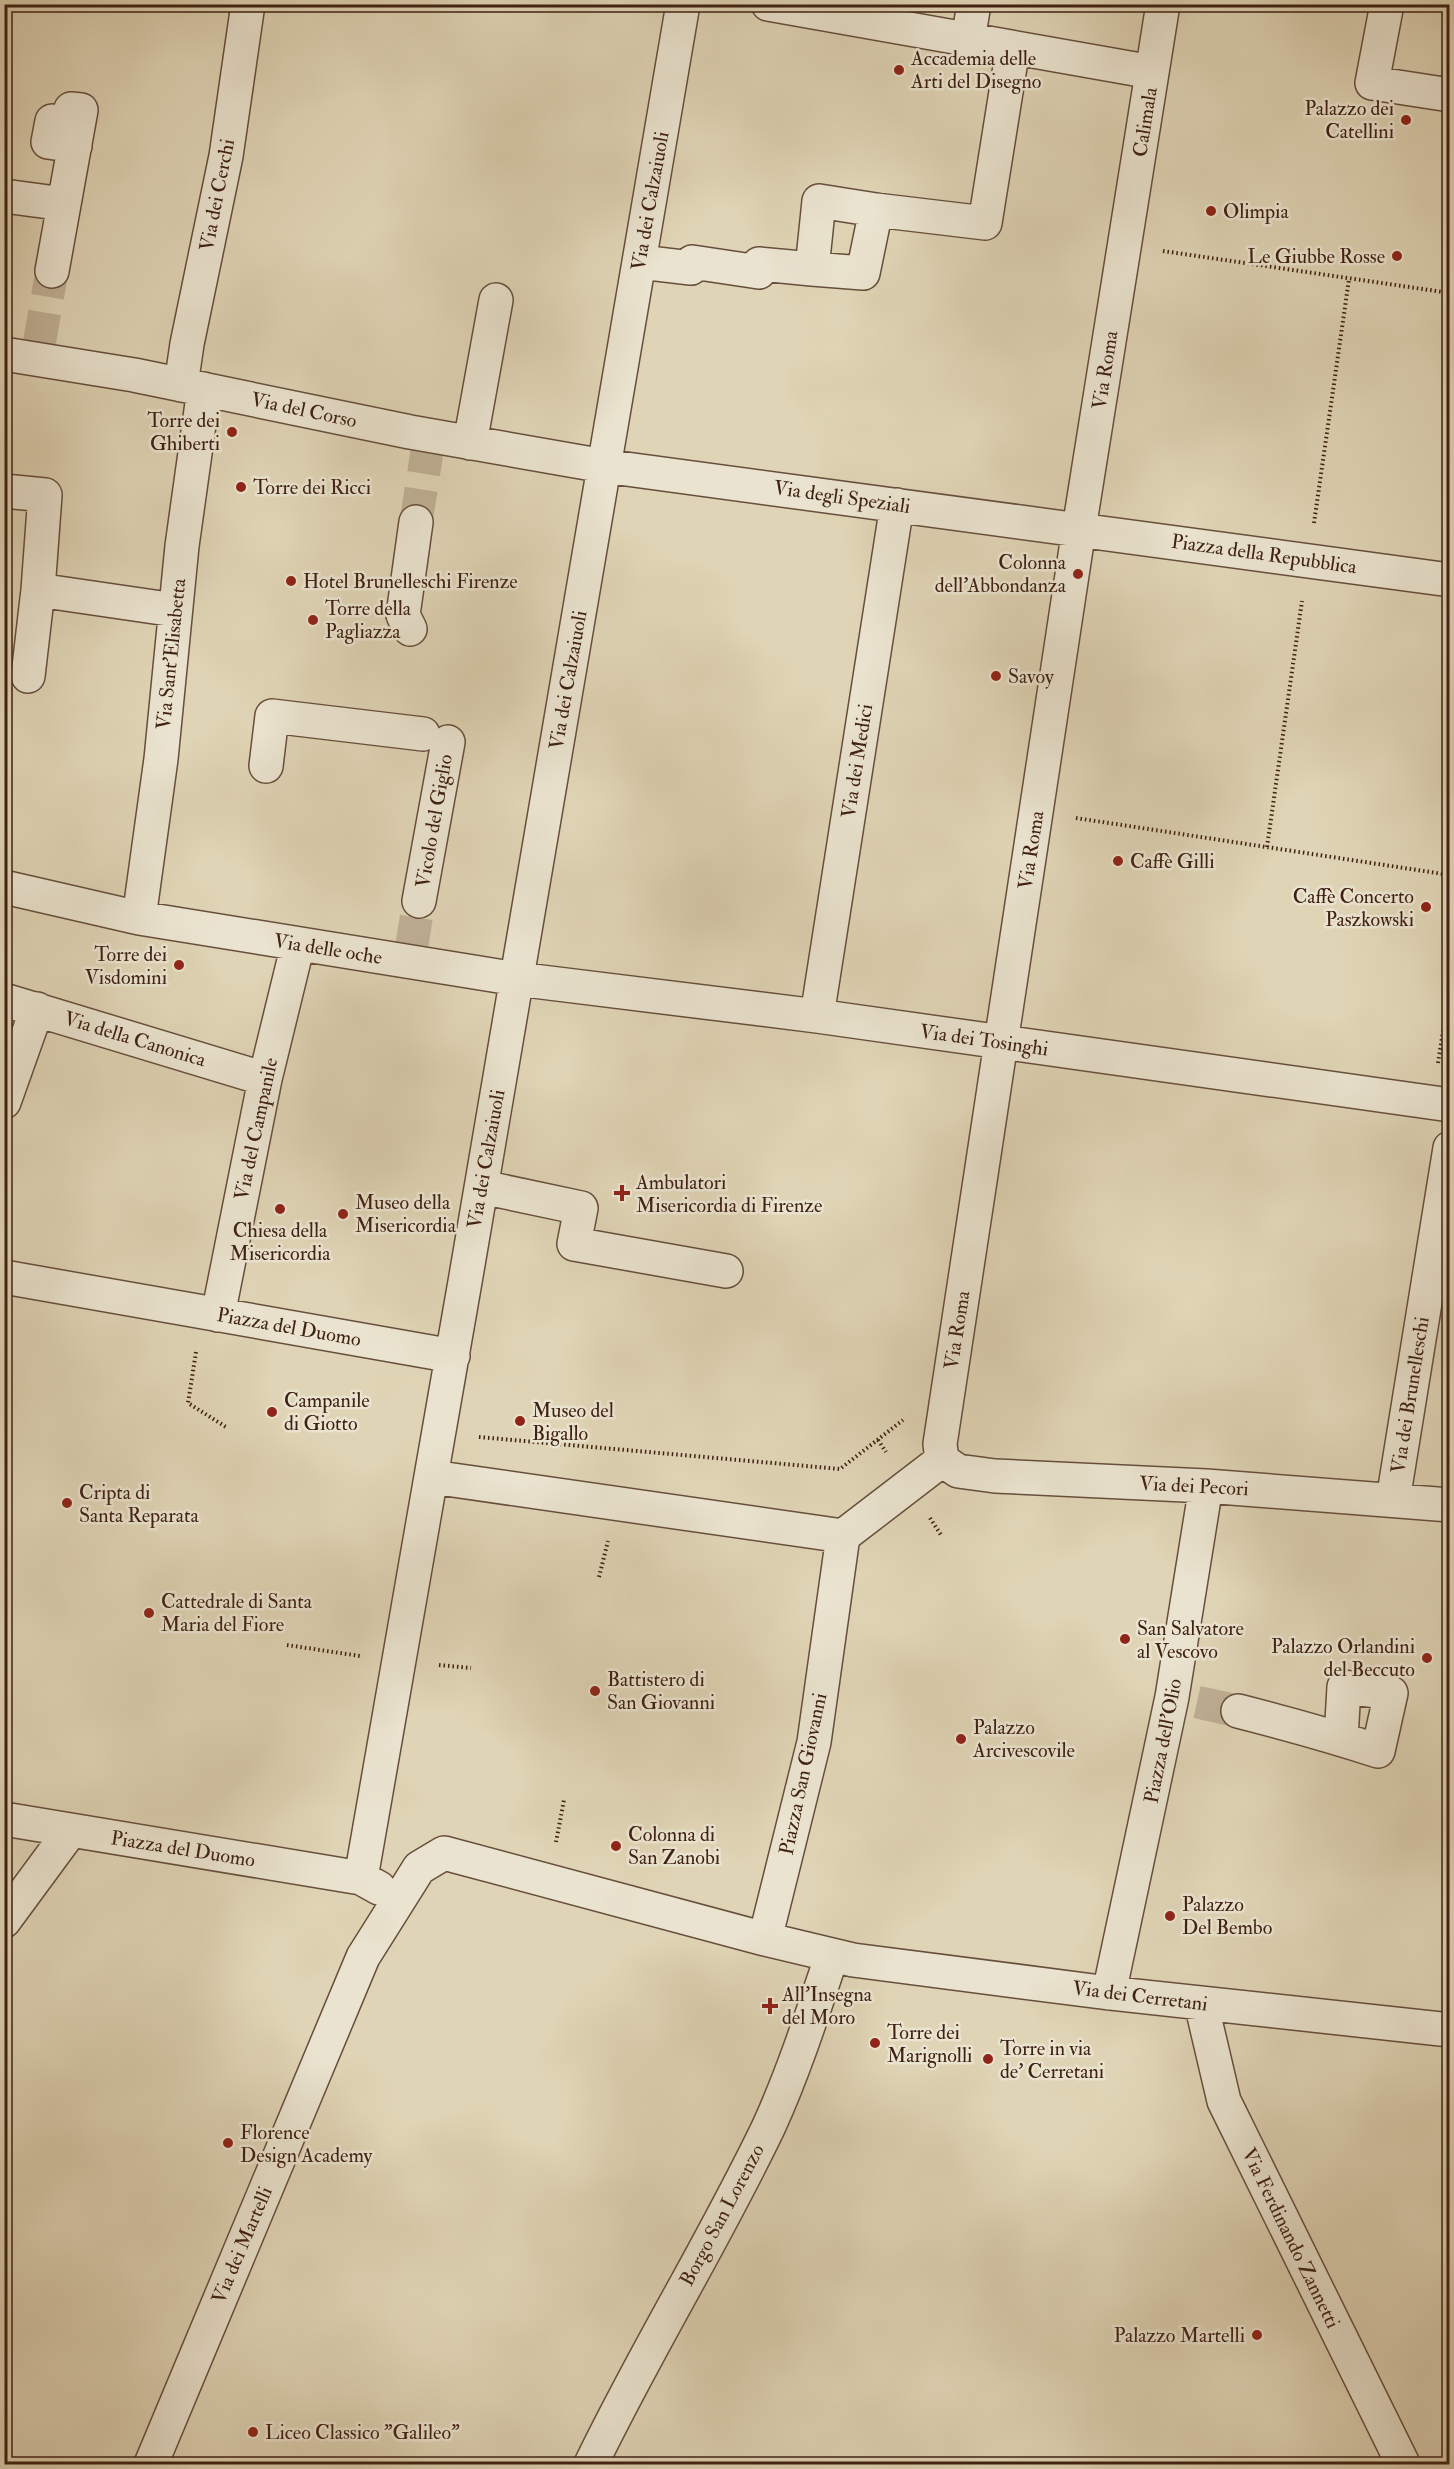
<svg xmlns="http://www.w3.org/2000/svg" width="1454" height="2469" font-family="'IM FELL Double Pica',serif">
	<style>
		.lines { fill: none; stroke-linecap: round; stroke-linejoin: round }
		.street-tunnel { stroke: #bfb095; stroke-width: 33; stroke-dasharray: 33 16; stroke-linecap: butt }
		.street-casing { stroke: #674e3c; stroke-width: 36 }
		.path { stroke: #3f2113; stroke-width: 4; stroke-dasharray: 1.5 3; stroke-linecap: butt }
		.street { stroke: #eae3cf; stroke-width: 33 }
		.poi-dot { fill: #8f2418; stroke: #eae3cf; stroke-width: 2 }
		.labels { text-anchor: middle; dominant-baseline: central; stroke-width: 5; stroke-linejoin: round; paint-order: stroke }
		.poi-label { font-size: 20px; fill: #3f2113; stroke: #eae3cf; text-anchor: start }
		.street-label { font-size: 20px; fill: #3f2113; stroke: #eae3cf }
	</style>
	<rect width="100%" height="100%" fill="#dfd4b5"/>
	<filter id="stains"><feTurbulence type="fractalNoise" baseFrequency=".00333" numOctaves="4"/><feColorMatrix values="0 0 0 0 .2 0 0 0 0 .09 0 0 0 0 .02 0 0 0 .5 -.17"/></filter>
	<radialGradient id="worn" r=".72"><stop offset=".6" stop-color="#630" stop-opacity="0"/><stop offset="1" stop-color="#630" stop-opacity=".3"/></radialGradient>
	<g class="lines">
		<path class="street-tunnel" d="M 39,345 L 52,271
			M 416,522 L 428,445
			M 411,950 L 419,901
			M 1197,1702 L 1238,1711"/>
		<defs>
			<path id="street" d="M 768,4 L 1152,72
				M 1387,4 L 1372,83 L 1450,95
				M 968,40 L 974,4
				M 4,196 L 64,204
				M 876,210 L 863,273 L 812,269 L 819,201 L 876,210 L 985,223 L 1013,48
				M 640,262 L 691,268 L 692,262 L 759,272 L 759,264 L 812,269
				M 52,271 L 81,110 L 71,109 L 69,124 L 52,121 L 48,142 L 75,146
				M 4,354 L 134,375 L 410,432 L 604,466 L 1450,580
				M 181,385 L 187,344 L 226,156 L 248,4
				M 470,443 L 496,300
				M 4,491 L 45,495 L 38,590 L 28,676
				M 38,590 L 175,610
				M 410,629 L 403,615 L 416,522
				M 266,766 L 272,716 L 423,734
				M 4,887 L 139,918 L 517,979 L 817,1016 L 1450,1105
				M 419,901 L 448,742
				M 139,918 L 161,759 L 182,546 L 204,389
				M 4,1000 L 265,1079
				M 817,1016 L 897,505
				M 4,1102 L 37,1009
				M 482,1187 L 581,1208 L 574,1244 L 726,1271
				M 4,1277 L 453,1356
				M 218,1315 L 265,1079 L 298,944
				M 942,1460 L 940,1444 L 1079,529 L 1163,4
				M 942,1460 L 958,1471 L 995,1476 L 1206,1486 L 1450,1505
				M 432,1477 L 843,1536
				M 1393,1500 L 1450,1148
				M 1238,1711 C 1285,1723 1332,1736 1378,1751 L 1391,1693 L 1344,1687 L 1341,1739
				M 4,1819 L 361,1878 L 379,1888
				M 361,1878 L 466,1276 L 683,4
				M 4,1921 L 71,1830
				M 765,1939 L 814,1742 L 843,1536 L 942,1460
				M 1109,1993 L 1172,1697 L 1206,1486
				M 1201,2003 L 1224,2101 L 1403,2464
				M 151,2464 L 363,1957 L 419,1868 L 444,1853 L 765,1939 L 853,1960 L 1109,1993 L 1450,2030
				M 591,2464 C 646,2350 714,2241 769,2126 C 794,2071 813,2012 832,1955"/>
		</defs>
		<use href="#street" class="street-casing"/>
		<path class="path" d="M 1163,251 L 1450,293
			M 1314,523 L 1349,279
			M 1076,818 L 1450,875
			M 1267,847 L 1302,601
			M 1438,1063 L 1450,988
			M 196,1352 L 188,1403 L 226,1427
			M 479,1437 L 840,1469 L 903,1420
			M 878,1440 L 886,1452
			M 930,1518 L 941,1535
			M 599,1577 L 608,1541
			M 287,1645 L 360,1656
			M 439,1665 L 471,1668
			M 556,1842 L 564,1800"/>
		<use href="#street" class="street"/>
	</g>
	<g class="poi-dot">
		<circle cx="899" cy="70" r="6"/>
		<circle cx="1406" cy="120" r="6"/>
		<circle cx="1211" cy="211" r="6"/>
		<circle cx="1397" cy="256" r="6"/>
		<circle cx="232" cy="432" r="6"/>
		<circle cx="241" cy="487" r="6"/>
		<circle cx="1078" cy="574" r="6"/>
		<circle cx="291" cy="581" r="6"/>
		<circle cx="313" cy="620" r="6"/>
		<circle cx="996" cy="676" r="6"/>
		<circle cx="1118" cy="861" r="6"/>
		<circle cx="1426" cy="907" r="6"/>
		<circle cx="179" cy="965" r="6"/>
		<path d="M619 1184h6v6h6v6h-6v6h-6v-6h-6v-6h6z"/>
		<circle cx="280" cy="1209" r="6"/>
		<circle cx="343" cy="1214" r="6"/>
		<circle cx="272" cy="1412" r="6"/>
		<circle cx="520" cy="1421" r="6"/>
		<circle cx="67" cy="1503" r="6"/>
		<circle cx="149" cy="1613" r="6"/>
		<circle cx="1125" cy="1639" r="6"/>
		<circle cx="1427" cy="1658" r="6"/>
		<circle cx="595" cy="1691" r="6"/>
		<circle cx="961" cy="1739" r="6"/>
		<circle cx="616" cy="1846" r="6"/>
		<circle cx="1170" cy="1916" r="6"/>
		<path d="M767 1997h6v6h6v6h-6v6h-6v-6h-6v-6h6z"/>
		<circle cx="875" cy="2043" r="6"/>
		<circle cx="988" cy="2059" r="6"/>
		<circle cx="228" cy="2143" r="6"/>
		<circle cx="1257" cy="2335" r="6"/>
		<circle cx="253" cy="2432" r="6"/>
	</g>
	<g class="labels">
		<g class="poi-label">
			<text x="911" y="58">Accademia delle<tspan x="911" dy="23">Arti del Disegno</tspan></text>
			<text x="1394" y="108" text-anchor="end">Palazzo dei<tspan x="1394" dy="23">Catellini</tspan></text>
			<text x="1223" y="211">Olimpia</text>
			<text x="1385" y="256" text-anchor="end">Le Giubbe Rosse</text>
			<text x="220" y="420" text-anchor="end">Torre dei<tspan x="220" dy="23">Ghiberti</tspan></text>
			<text x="253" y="487">Torre dei Ricci</text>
			<text x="1066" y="562" text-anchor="end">Colonna<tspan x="1066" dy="23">dell’Abbondanza</tspan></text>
			<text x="303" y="581">Hotel Brunelleschi Firenze</text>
			<text x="325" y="608">Torre della<tspan x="325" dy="23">Pagliazza</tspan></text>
			<text x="1008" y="676">Savoy</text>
			<text x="1130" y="861">Caffè Gilli</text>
			<text x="1414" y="896" text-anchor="end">Caffè Concerto<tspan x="1414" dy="23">Paszkowski</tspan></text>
			<text x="167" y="954" text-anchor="end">Torre dei<tspan x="167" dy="23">Visdomini</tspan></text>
			<text x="636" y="1182">Ambulatori<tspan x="636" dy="23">Misericordia di Firenze</tspan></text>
			<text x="355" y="1202">Museo della<tspan x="355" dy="23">Misericordia</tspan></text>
			<text x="280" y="1230" text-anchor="middle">Chiesa della<tspan x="280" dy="23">Misericordia</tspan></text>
			<text x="284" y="1400">Campanile<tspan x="284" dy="23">di Giotto</tspan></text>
			<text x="532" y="1410">Museo del<tspan x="532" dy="23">Bigallo</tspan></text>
			<text x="79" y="1492">Cripta di<tspan x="79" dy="23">Santa Reparata</tspan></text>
			<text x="161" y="1601">Cattedrale di Santa<tspan x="161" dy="23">Maria del Fiore</tspan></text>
			<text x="1137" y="1628">San Salvatore<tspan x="1137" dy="23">al Vescovo</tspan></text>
			<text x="1415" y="1646" text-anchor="end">Palazzo Orlandini<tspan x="1415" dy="23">del Beccuto</tspan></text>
			<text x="607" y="1679">Battistero di<tspan x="607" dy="23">San Giovanni</tspan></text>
			<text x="973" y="1727">Palazzo<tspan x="973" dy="23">Arcivescovile</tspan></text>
			<text x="628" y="1834">Colonna di<tspan x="628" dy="23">San Zanobi</tspan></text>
			<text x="1182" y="1904">Palazzo<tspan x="1182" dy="23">Del Bembo</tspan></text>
			<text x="782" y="1994">All'Insegna<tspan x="782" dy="23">del Moro</tspan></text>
			<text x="887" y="2032">Torre dei<tspan x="887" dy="23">Marignolli</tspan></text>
			<text x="1000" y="2048">Torre in via<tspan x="1000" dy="23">de' Cerretani</tspan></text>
			<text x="240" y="2132">Florence<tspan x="240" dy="23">Design Academy</tspan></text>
			<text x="1245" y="2335" text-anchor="end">Palazzo Martelli</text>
			<text x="265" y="2432">Liceo Classico "Galileo"</text>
		</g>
		<g class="street-label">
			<text transform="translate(1145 122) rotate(-81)">Calimala</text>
			<text transform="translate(217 195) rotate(-79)">Via dei Cerchi</text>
			<text transform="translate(650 201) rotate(-80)">Via dei Calzaiuoli</text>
			<text transform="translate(1105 370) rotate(-81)">Via Roma</text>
			<text transform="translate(304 410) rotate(12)">Via del Corso</text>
			<text transform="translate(842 497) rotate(8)">Via degli Speziali</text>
			<text transform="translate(1264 554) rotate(8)">Piazza della Repubblica</text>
			<text transform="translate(171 654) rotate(-84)">Via Sant'Elisabetta</text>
			<text transform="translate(568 680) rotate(-80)">Via dei Calzaiuoli</text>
			<text transform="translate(857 761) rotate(-81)">Via dei Medici</text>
			<text transform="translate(434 821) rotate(-80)">Vicolo del Giglio</text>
			<text transform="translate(1031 850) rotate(-81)">Via Roma</text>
			<text transform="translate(328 949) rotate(9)">Via delle oche</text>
			<text transform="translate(135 1039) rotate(17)">Via della Canonica</text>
			<text transform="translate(984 1040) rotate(8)">Via dei Tosinghi</text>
			<text transform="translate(256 1129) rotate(-78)">Via del Campanile</text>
			<text transform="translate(486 1159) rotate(-80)">Via dei Calzaiuoli</text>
			<text transform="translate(289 1327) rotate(10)">Piazza del Duomo</text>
			<text transform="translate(957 1330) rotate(-81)">Via Roma</text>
			<text transform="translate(1410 1395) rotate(-81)">Via dei Brunelleschi</text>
			<text transform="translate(1194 1486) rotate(3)">Via dei Pecori</text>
			<text transform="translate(1163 1741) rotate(-79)">Piazza dell'Olio</text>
			<text transform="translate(803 1774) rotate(-78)">Piazza San Giovanni</text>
			<text transform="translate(183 1849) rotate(9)">Piazza del Duomo</text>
			<text transform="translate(1140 1996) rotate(7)">Via dei Cerretani</text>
			<text transform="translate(722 2215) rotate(-62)">Borgo San Lorenzo</text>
			<text transform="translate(1291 2238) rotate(64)">Via Ferdinando Zannetti</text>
			<text transform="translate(242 2245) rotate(-67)">Via dei Martelli</text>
		</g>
	</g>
	<rect width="1454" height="2469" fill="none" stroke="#dfd4b5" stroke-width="24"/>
	<rect x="6" y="6" width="1442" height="2457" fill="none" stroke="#3f2113" stroke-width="3"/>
	<rect x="12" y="12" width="1430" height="2445" fill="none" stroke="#3f2113" stroke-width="1.5"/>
	<rect width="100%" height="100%" filter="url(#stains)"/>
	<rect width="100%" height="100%" fill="url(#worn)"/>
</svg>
